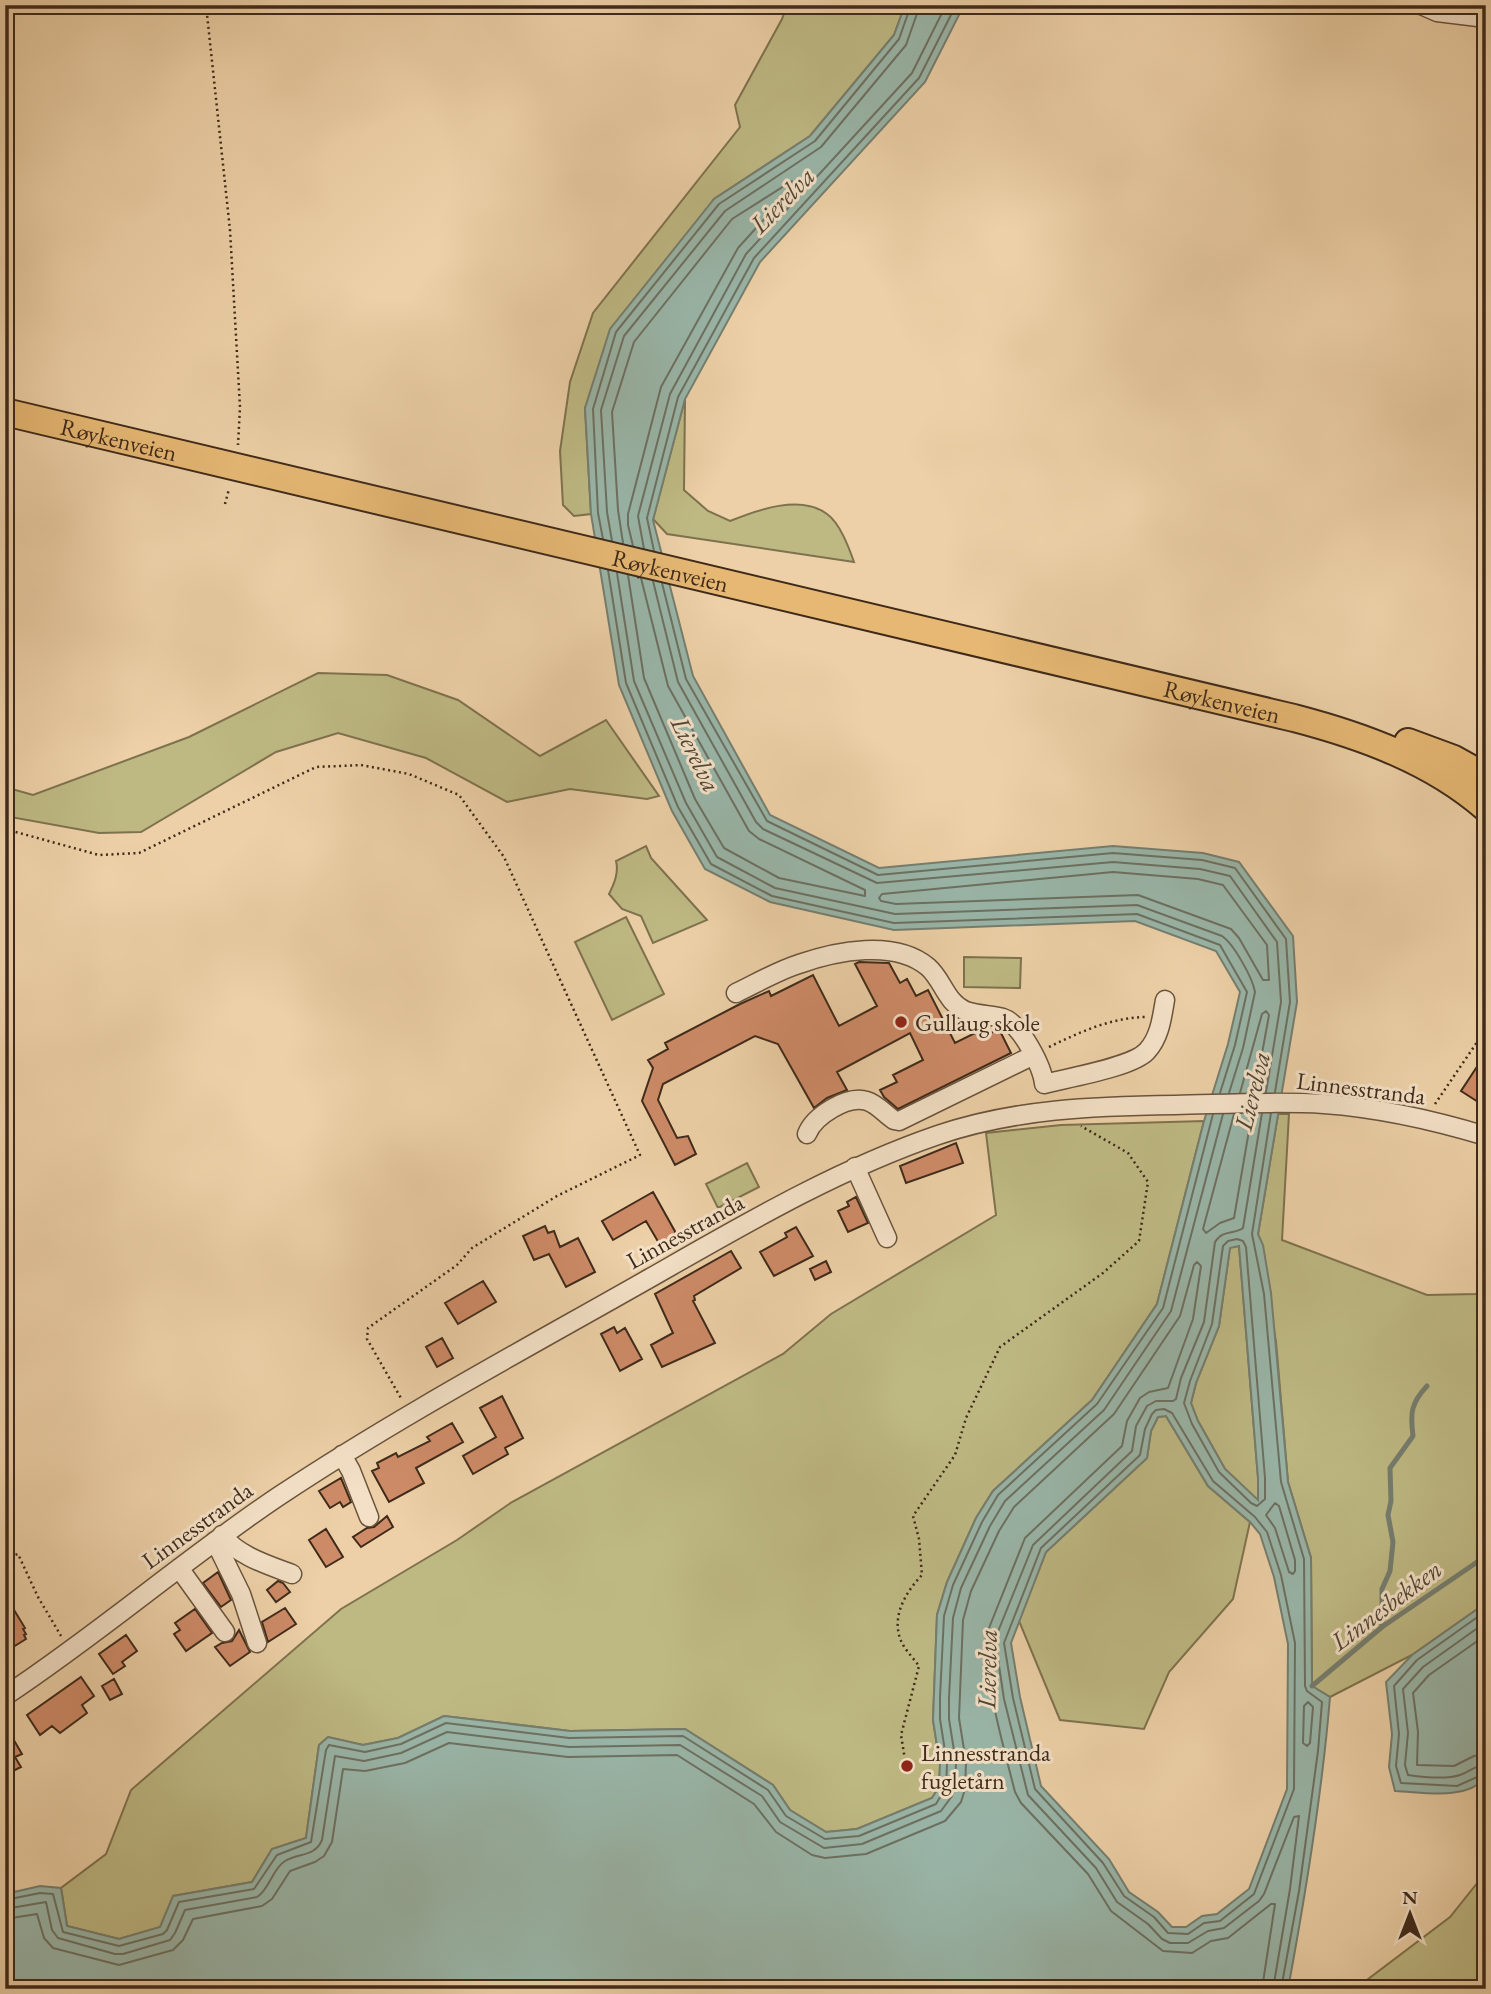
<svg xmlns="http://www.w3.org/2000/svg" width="1491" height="1994" font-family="'EB Garamond',serif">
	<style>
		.green { fill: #beb983; stroke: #7e724e; stroke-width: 2 }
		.water { fill: #99b6a9; stroke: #757e70; stroke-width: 2; fill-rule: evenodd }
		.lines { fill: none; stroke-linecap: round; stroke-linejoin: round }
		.shore { stroke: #6c7062; stroke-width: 2 }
		.stream { stroke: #757e70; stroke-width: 5 }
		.building { fill: #ce8b68; stroke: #3f2a1a; stroke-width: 2 }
		.minor-casing { stroke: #6a543d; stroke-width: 21 }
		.highway-casing { stroke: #3f2a1a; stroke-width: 30 }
		.path { stroke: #3f2a1a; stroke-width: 2.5; stroke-dasharray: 2 3.5; stroke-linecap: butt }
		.minor { stroke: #f3e0c6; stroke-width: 18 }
		.highway { stroke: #e6b874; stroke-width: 26 }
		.poi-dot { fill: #8f2418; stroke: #f3e0c6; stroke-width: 2.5 }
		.labels { text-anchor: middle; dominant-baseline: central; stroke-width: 6; stroke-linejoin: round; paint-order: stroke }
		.street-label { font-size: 24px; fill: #3f2a1a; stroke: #f3e0c6 }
		.poi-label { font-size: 24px; fill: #3f2a1a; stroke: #f3e0c6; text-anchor: start }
		.water-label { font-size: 26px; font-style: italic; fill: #514637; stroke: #f3e0c6 }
	</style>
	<rect width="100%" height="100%" fill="#edd0a7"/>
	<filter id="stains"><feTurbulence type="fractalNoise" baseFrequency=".00286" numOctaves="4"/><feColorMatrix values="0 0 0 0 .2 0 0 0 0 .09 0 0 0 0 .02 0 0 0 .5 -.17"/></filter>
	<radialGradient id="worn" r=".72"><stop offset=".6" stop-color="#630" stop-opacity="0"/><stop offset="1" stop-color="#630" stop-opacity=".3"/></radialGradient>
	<path class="green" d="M 787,5 L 905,5 L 894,35 L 810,136 L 714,199 L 585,408 L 591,514 L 574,516 L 563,505 L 560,451 L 570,382 L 593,313 L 740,127 L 735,105 L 782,19 Z
		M 685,399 L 684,490 L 708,511 L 730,521 C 757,510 801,494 827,514 C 840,523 849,548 854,562 L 667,534 L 653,519 Z
		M 318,673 L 387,675 L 458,700 L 540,756 L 606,720 L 659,796 L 647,799 L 570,789 L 507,802 L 426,758 L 338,733 L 276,752 L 141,832 L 99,833 L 5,816 L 5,787 L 33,795 L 189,737 Z
		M 646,846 L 651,858 L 707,920 L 653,943 L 641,916 L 622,909 L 609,894 C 614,884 619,873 616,861 Z
		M 626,917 L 664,994 L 612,1020 L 575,942 Z
		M 964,957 L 1021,958 L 1020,988 L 964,987 Z
		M 1278,1114 L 1289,1114 L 1282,1240 L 1427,1295 L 1476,1294 L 1486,1283 L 1486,1603 L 1412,1655 L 1330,1697 L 1312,1686 L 1311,1558 L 1288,1482 L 1276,1342 L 1258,1234 Z
		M 1204,1121 L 1157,1304 L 1092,1400 L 993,1491 L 976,1518 L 947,1582 L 937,1615 L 933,1720 L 940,1765 L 939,1787 L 932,1798 L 857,1829 L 826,1832 L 790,1810 L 773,1785 L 685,1729 L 570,1731 L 444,1716 L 398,1738 L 363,1745 L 328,1737 L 319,1745 L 306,1838 L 272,1849 L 252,1882 L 174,1896 L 161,1927 L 119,1939 L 67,1926 L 61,1888 L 106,1854 L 131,1790 L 341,1609 L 457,1540 L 512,1502 L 783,1354 L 831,1314 L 996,1215 L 986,1133 L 1061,1125 Z
		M 747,1163 L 759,1187 L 718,1208 L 706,1184 Z
		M 1239,1246 L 1258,1478 L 1258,1501 L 1225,1469 L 1198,1421 L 1191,1403 L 1196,1383 L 1219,1326 L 1230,1247 Z
		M 1166,1416 L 1208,1486 L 1250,1522 L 1233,1599 L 1169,1672 L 1144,1729 L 1060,1720 L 1019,1621 L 1046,1552 L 1147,1458 L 1151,1431 L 1158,1417 Z
		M 1486,1872 L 1486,1989 L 1355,1989 L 1450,1917 Z"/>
	<path class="water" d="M 905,5 L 964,5 L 925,82 L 760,262 L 685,399 L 653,520 L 693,676 L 770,815 L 879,868 L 1113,846 L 1203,853 L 1239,862 L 1293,936 L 1297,1002 L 1258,1234 L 1263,1245 L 1271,1293 L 1288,1482 L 1311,1558 L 1312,1686 L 1330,1697 C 1322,1795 1306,1892 1288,1989 L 5,1989 L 5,1894 L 40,1886 L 61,1888 L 67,1926 L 119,1939 L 160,1927 L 173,1896 L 252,1882 L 272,1849 L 306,1838 L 319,1745 L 328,1737 L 363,1745 L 398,1738 L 444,1716 L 570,1731 L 685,1729 L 773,1785 L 790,1810 L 826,1832 L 857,1829 L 932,1798 L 939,1787 L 940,1765 L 933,1720 L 937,1615 L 947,1582 L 976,1518 L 993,1491 L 1092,1400 L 1157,1304 L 1204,1121 L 1228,1044 L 1240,992 L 1216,951 L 1135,921 L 894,930 L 770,902 L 705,869 L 672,811 L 619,685 L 591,514 L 585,408 L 610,329 L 714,199 L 810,136 L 894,35 ZM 1239,1246 L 1258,1478 L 1258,1500 L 1225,1469 L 1198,1421 L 1191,1403 L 1196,1383 L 1219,1326 L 1230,1248 ZM 1166,1416 L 1208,1486 L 1250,1522 L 1260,1534 L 1274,1577 L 1288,1644 L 1287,1789 L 1249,1889 L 1217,1914 L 1202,1916 L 1186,1927 L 1172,1927 L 1158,1912 L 1129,1892 L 1109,1859 L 1041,1786 L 1020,1697 L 1011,1643 L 1046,1552 L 1147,1458 L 1151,1431 L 1158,1417 Z
		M 1486,1603 L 1486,1778 C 1464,1801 1424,1792 1395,1791 L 1389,1767 L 1392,1734 L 1386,1682 L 1412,1655 Z"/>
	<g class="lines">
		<path class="shore" d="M 603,539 L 598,513 L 593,409 L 616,332 L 719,204 L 815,141 L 899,39 L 911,5
			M 612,541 L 607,512 L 601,410 L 624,336 L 725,211 L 821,147 L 906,45 L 920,5
			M 623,543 L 618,510 L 612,412 L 634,342 L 732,219 L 792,181 L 794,186 L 738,248 L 661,387 L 628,514 L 628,525 L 633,546
			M 644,549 L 638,516 L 670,394 L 746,254 L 912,73 L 946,5
			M 654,551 L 647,518 L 678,397 L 754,258 L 919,78 L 956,5
			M 608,570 L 626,683 L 678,807 L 711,864 L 772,896 L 894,923 L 1137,914 L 1220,945 L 1247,992 L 1235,1045 L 1220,1093
			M 617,573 L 634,681 L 686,803 L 717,857 L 775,888 L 895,914 L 1137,905 L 1222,936 C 1234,944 1253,979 1255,992 L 1243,1048 L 1229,1093
			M 628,575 L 644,678 L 695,799 L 724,848 L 779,878 L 865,896 L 865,890 L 759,839 L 749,831 L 668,686 L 641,578
			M 653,581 L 678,682 L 756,822 L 763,829 L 877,883 L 1113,862 L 1200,869 L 1230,876 L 1277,942 L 1281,1002 L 1266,1092
			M 662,583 L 686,679 L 767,821 L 878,875 L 1113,853 L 1202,860 L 1235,868 L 1286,939 L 1290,1002 L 1275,1092
			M 1113,872 L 1198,879 L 1223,885 L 1267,945 L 1269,980 L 1263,980 L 1239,938 L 1231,929 L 1138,895 L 896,904 L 881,901 L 879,898 L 882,894 Z
			M 1240,1093 L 1262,1014 L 1266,1011 L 1269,1015 L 1255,1092
			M 1262,1113 L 1243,1228 C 1234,1235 1223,1229 1215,1242 L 1204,1322 L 1181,1378 L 1176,1399 L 1173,1401 L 1156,1401 L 1147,1406 L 1136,1426 L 1132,1451 L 1033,1545 L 995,1639 L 1004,1699 L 1028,1795 L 1096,1868 L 1117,1902 L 1148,1924 L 1162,1939 L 1170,1943 L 1188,1943 L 1208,1931 L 1224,1928 L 1259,1901 L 1264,1894 L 1294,1817 L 1299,1816 L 1290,1889 L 1273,1989
			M 1271,1113 L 1252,1234 L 1264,1294 L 1281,1482 L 1304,1559 L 1305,1686 L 1307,1691 L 1322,1702 L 1318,1751 L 1299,1891 L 1281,1989
			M 1234,1114 L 1203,1229 L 1206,1233 L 1220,1223 L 1234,1218 L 1252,1113
			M 1237,1239 L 1243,1241 L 1246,1247 L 1265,1478 L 1265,1499 L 1257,1506 L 1251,1503 L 1219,1472 L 1192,1424 L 1184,1403 L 1190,1381 L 1212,1324 L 1223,1246 L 1228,1241 Z
			M 1164,1409 L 1172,1413 L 1213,1481 L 1255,1517 L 1267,1532 L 1281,1575 L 1295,1643 L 1294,1789 L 1254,1894 L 1220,1921 L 1204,1923 L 1188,1934 L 1168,1933 L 1154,1917 L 1124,1896 L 1103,1863 L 1035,1789 L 1013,1698 L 1004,1643 L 1041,1548 L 1140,1455 L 1145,1429 L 1152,1414 L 1156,1410 Z
			M 1275,1503 L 1279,1506 L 1295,1560 L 1295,1571 L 1293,1574 L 1289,1572 L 1275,1528 L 1266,1515 Z
			M 1486,1611 L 1417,1660 L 1394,1686 L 1399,1734 L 1396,1766 L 1401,1783 L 1457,1786 L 1486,1773
			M 1486,1622 L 1423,1667 L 1403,1689 L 1408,1733 L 1405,1765 L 1408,1775 C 1422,1777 1445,1780 1460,1775 C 1470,1772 1475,1765 1486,1765
			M 1486,1635 L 1429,1675 L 1413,1693 L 1418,1732 L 1417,1765 L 1454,1766 L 1474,1756 L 1486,1754
			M 1308,1702 L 1313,1707 L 1310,1743 L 1307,1746 L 1303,1743 L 1304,1706 Z
			M 5,1900 L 40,1893 L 53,1894 L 63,1932 L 119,1946 L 163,1934 L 167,1930 L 179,1902 L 254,1889 L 277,1855 L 311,1842 L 326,1750 L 329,1745 L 365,1752 L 401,1744 L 446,1723 L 569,1738 L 683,1736 L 768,1790 L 786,1816 L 825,1839 L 859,1836 L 936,1804 L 946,1787 L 947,1764 L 940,1719 L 940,1697 L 944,1616 L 953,1585 L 982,1522 L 998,1495 L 1097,1404 L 1163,1308 L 1213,1114
			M 5,1909 L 46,1902 L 52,1930 L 58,1938 L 115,1954 L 123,1954 L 170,1940 L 175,1933 L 185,1910 L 257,1897 C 270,1889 272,1869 285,1861 C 298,1853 315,1857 322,1840 L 335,1756 L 364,1761 L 401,1753 L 447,1732 L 569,1747 L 680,1745 L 762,1796 L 780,1822 L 824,1848 L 862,1844 L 941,1811 L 952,1796 L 955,1788 L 956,1763 L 949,1719 L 949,1698 L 953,1618 L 961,1588 L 990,1526 L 1005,1501 L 1104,1410 L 1171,1311 L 1223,1114
			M 5,1919 L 37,1914 L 44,1938 L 53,1948 L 119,1965 L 173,1950 L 183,1940 L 193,1919 L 262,1906 L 272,1899 L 290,1871 L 315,1862 L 324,1856 L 332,1842 L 343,1769 L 365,1771 L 405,1763 L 449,1743 L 568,1757 L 677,1755 L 754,1804 L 776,1832 L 812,1855 L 825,1858 L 866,1854 L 945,1821 L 961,1802 L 965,1789 L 966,1762 L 959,1718 L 963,1620 L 971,1591 L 999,1531 L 1014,1507 L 1114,1414 L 1180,1316 L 1194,1265 L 1197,1262 L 1201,1266 L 1193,1319 L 1168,1388 L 1149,1392 L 1140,1398 L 1127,1421 L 1122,1446 L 1025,1538 L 987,1633 C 979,1661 1007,1760 1015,1792 L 1021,1803 L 1088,1874 L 1111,1911 L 1163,1951 L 1192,1953 L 1211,1941 L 1228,1938 L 1271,1904 L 1275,1904 L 1262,1989"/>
		<path class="stream" d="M 1382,1627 L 1382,1589 L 1390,1571 L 1393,1542 L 1388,1515 L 1391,1501 L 1390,1468 L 1413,1436 C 1410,1413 1411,1403 1427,1386
			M 1312,1686 L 1382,1627 L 1486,1556"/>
	</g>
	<path class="building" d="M 859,962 L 889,963 L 900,983 L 907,979 L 916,996 L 928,990 L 955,1043 L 979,1031 L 982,1037 L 999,1029 L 1011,1053 L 898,1109 L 884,1097 L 880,1090 L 897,1082 L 893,1075 L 923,1060 L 910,1033 L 837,1072 L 847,1090 L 827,1098 L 814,1108 L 778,1044 L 755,1036 L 663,1084 L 658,1100 L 677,1138 L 688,1136 L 696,1154 L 675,1165 L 642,1101 L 653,1068 L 648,1060 L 668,1049 L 665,1043 L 740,1004 L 769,991 L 771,996 L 813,975 L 839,1026 L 877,1006 L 855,964 Z
		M 1486,1053 L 1486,1107 L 1461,1091 Z
		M 956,1143 L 963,1163 L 906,1183 L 900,1166 Z
		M 653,1192 L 677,1235 L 660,1245 L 646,1221 L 613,1240 L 602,1221 Z
		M 856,1197 L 868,1223 L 848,1232 L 838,1211 L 849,1206 L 847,1202 Z
		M 545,1226 L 548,1233 L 554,1231 L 560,1247 L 578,1238 L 595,1272 L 566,1287 L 549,1254 L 534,1260 L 523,1236 Z
		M 796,1227 L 813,1256 L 774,1276 L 760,1252 L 787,1237 L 785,1233 Z
		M 731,1251 L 741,1268 L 694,1296 L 695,1300 L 693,1301 L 715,1343 L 662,1367 L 651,1345 L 673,1333 L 655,1294 Z
		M 826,1261 L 831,1272 L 815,1280 L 810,1269 Z
		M 483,1281 L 496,1302 L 458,1324 L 445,1303 Z
		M 614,1327 L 617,1333 L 625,1328 L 642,1359 L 620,1371 L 601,1334 Z
		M 442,1338 L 453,1358 L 437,1367 L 426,1347 Z
		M 502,1396 L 523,1438 L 505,1448 L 508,1454 L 473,1474 L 463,1456 L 496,1437 L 480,1408 Z
		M 452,1423 L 463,1442 L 416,1468 L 424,1483 L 389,1502 L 372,1471 L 379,1468 L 377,1463 L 396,1453 L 398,1457 L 430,1441 L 427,1437 Z
		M 341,1478 L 351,1502 L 343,1507 L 340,1502 L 330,1508 L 319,1491 Z
		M 387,1516 L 393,1527 L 361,1547 L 353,1537 L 367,1528 L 374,1527 Z
		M 326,1529 L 343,1557 L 326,1567 L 309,1540 Z
		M 218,1572 L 231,1600 L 221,1607 L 203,1583 Z
		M 278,1581 L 283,1583 L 290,1592 L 276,1602 L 267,1590 Z
		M 5,1595 L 25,1628 L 23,1629 L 26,1634 L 24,1635 L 26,1639 L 13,1647 L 11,1643 L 5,1646 Z
		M 285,1608 L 296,1624 L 268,1642 L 262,1622 Z
		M 195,1609 L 212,1633 L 186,1651 L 174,1634 L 180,1630 L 175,1623 Z
		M 239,1630 L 250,1652 L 230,1666 L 215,1647 L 222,1643 L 232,1641 Z
		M 126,1635 L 137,1651 L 122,1662 L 125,1666 L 113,1674 L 99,1654 Z
		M 81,1677 L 94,1696 L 82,1705 L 87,1713 L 60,1733 L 52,1726 L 40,1735 L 27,1715 Z
		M 114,1679 L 122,1694 L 110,1700 L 102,1686 Z
		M 5,1725 L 22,1754 L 15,1757 L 21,1767 L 5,1775 Z"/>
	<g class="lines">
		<defs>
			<path id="minor" d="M 1421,5 L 1437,12 L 1486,18
				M 736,993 C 757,983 777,971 799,964 C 836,951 895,939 928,967 C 943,980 946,1003 966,1011 C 978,1015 991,1015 1003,1018 C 1020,1023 1043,1067 1044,1084 C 1067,1078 1133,1067 1147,1051 C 1160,1037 1162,1017 1165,1000
				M 807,1134 C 814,1116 847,1095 867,1101 C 877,1104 885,1114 894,1120 L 899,1121 L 1034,1055
				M 855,1167 L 887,1238
				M 342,1455 L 351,1471 L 369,1517
				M 222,1535 C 238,1556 268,1565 292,1574
				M 215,1541 L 241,1594 L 257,1643
				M 179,1568 L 225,1632
				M 5,1696 C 99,1634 185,1559 279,1496 C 398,1417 525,1349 650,1278 C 743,1225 836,1170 938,1135 C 1014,1109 1095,1106 1175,1105 C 1224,1104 1274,1101 1324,1104 C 1380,1108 1433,1120 1486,1136"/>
			<g id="highway">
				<path id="s1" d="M 5,412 L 1294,718 C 1363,736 1432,761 1486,808"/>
				<path d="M 1408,742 L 1454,759 L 1486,777"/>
			</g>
		</defs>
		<use href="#minor" class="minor-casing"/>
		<use href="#highway" class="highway-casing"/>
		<path class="path" d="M 206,5 L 230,230 L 240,407 L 238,445
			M 225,504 L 229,489
			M 5,829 L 99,855 L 139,853 L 316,767 L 361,765 L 409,774 L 459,795 L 504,857 L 640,1155 L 557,1196 L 472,1248 L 457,1265 L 368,1328 L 367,1339 L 402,1400
			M 1049,1047 C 1080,1032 1110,1018 1145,1017
			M 1435,1104 L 1486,1029
			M 5,1558 L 18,1554 L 38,1597 L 61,1636
			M 905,1760 L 901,1735 L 919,1666 C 914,1659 906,1651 902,1643 C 890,1618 905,1593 922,1575 L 919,1539 L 913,1516 L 955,1455 L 966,1418 L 1000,1347 L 1103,1273 L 1139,1241 L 1148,1182 L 1128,1153 L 1081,1126"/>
		<use href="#minor" class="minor"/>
		<use href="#highway" class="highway"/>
	</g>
	<g class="poi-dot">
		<circle cx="901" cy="1022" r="7"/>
		<circle cx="907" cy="1766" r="7"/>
	</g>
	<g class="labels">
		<g class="street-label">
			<text stroke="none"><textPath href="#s1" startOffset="117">Røykenveien</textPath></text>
			<text stroke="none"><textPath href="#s1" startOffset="684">Røykenveien</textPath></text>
			<text stroke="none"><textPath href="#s1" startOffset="1251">Røykenveien</textPath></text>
			<text transform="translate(1361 1088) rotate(7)">Linnesstranda</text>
			<text transform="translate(685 1231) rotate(-29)">Linnesstranda</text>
			<text transform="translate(197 1525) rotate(-36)">Linnesstranda</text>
		</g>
		<g class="poi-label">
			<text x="915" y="1022">Gullaug skole</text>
			<text x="921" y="1752">Linnesstranda<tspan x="921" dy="28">fugletårn</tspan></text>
		</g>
		<g class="water-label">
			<text transform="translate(782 200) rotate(-46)">Lierelva</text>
			<text transform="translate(696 754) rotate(64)">Lierelva</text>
			<text transform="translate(1252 1091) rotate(-76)">Lierelva</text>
			<text transform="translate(1386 1605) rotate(-37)">Linnesbekken</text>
			<text transform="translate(987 1669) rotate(-89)">Lierelva</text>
		</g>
	</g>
	<rect width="1491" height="1994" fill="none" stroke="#edd0a7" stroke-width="28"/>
	<rect x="7" y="7" width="1477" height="1980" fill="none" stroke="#3f2a1a" stroke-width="3.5"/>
	<rect x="14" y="14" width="1463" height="1966" fill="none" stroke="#3f2a1a" stroke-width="2"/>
	<g transform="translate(1410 1914)" stroke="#f3e0c6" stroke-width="5" paint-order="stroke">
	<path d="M0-5L12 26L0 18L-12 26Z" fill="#3f2a1a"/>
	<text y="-10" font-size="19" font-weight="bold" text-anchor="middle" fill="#3f2a1a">N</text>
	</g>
	<rect width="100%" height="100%" filter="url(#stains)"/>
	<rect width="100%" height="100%" fill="url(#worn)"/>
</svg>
